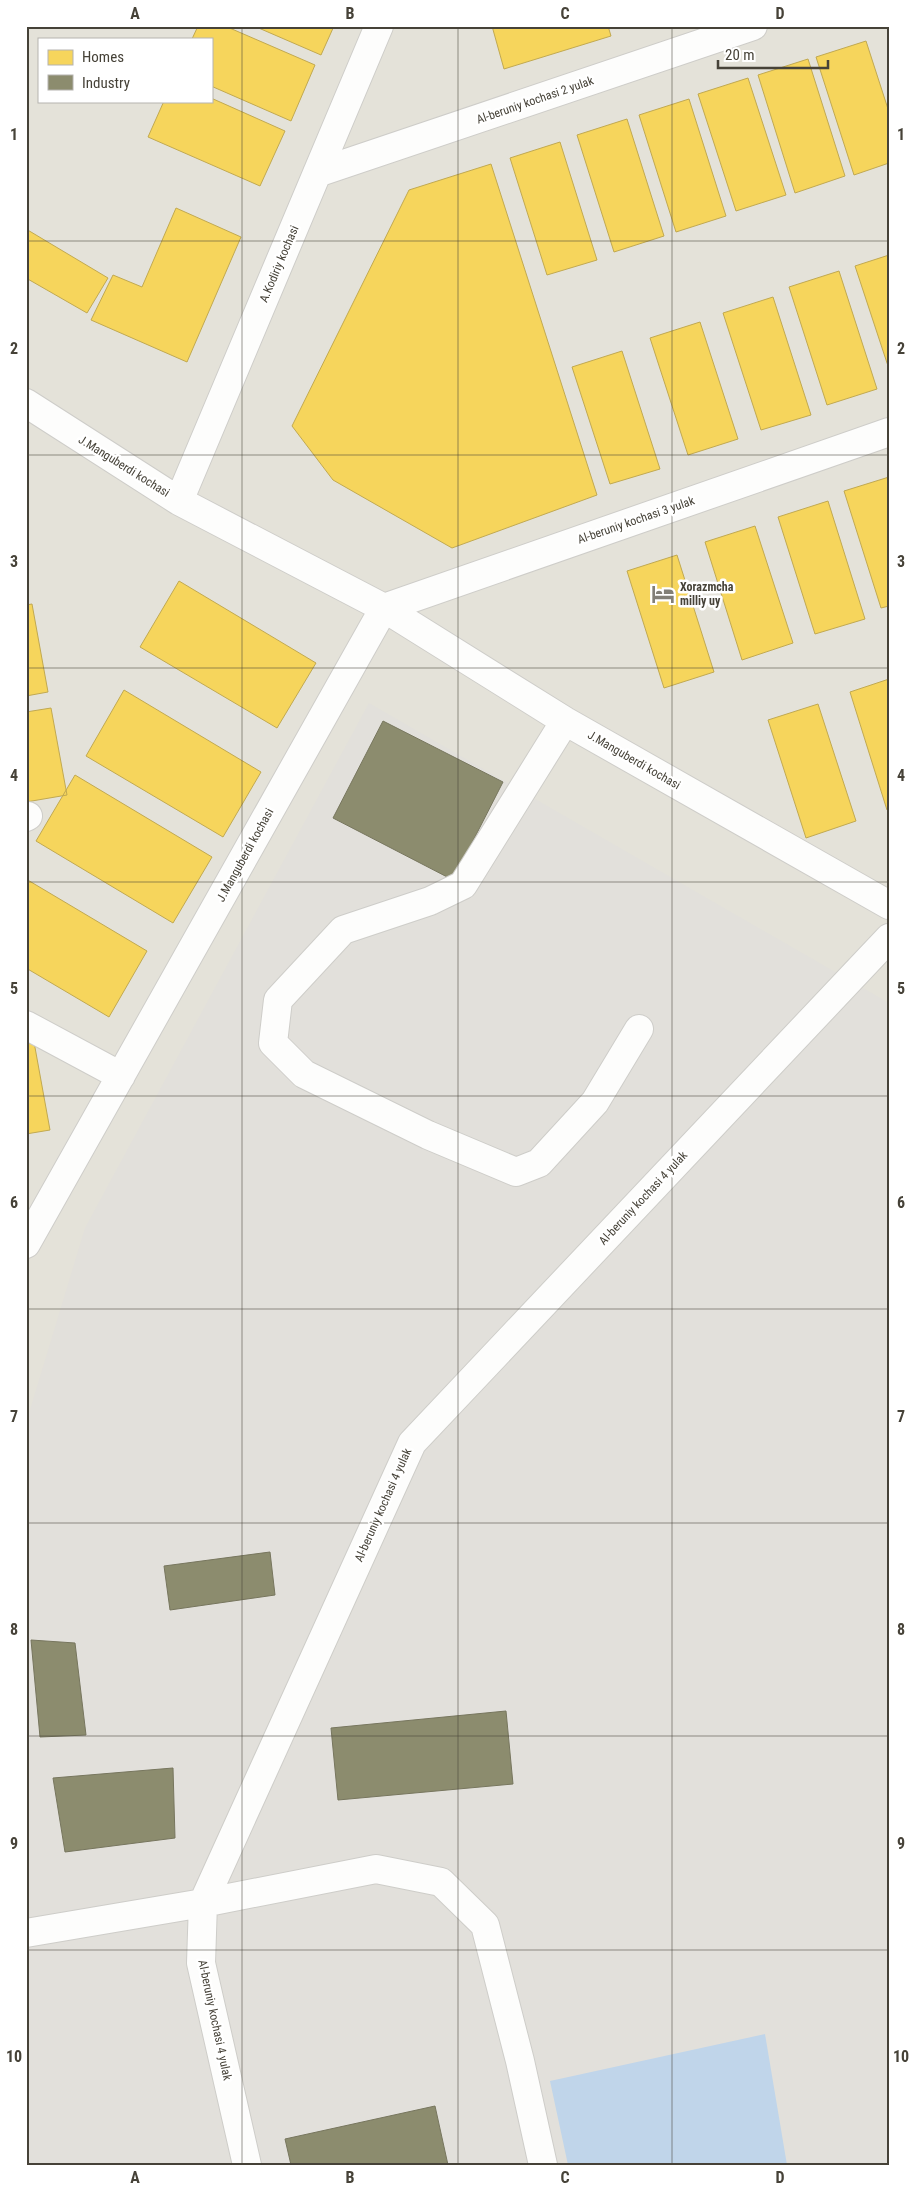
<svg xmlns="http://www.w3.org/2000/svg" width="915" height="2191" font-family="'Roboto Condensed',sans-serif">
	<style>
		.residential { fill: #e4e2d9; fill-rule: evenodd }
		.industrial { fill: #e2e0db }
		.water { fill: #c0d5ea }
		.homes { fill: #f6d55c; stroke: #c1a951 }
		.industry { fill: #8c8c6e; stroke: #77765e }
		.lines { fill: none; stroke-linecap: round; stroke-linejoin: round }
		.minor-casing { stroke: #cecdc9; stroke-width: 30 }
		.minor { stroke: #fdfdfc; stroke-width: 28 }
		.grid { fill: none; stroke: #464238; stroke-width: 1; stroke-opacity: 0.55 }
		.labels { text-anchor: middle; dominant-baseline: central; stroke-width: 5; stroke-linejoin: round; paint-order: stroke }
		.street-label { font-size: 12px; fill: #464238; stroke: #fff }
		.poi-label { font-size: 12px; font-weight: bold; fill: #464238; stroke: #fff; text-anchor: start }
		.neatline { fill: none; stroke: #464238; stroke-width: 2 }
		.grid-label { font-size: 16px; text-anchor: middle; font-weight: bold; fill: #464238 }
	</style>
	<rect width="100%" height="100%" fill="#f1f0eb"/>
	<path class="residential" d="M 26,26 L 889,26 L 889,2165 L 26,2165 ZM 39,39 L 211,39 L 211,101 L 39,101 Z"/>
	<path class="industrial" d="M 369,703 L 889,1003 L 889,2165 L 26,2165 L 26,1423 L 85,1228 Z"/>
	<path class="water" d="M 765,2034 L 787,2165 L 568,2165 L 550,2081 Z"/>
	<path class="homes" d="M 198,26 L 225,26 L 315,65 L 291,121 L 211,86 L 211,39 L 192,39 Z
		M 254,26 L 334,26 L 321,55 Z
		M 492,26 L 608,26 L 611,36 L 504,69 Z
		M 866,41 L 889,112 L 889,163 L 854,175 L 816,57 Z
		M 808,59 L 845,176 L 795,193 L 758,75 Z
		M 748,78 L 786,195 L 736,211 L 698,94 Z
		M 211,98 L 285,131 L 260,186 L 148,137 L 164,101 L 211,101 Z
		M 689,99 L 726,216 L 676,232 L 639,115 Z
		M 627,119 L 664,236 L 614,252 L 577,135 Z
		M 560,142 L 597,260 L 547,275 L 510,158 Z
		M 491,164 L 597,495 L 452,548 L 333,480 L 292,426 L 409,190 Z
		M 176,208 L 241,237 L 187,362 L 91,320 L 113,275 L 142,287 Z
		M 26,229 L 108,278 L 87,313 L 26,278 Z
		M 889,255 L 889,369 L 855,266 Z
		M 839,271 L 877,389 L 827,405 L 789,287 Z
		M 773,297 L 811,415 L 761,430 L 723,313 Z
		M 700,322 L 738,439 L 688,455 L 650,338 Z
		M 622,351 L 660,469 L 610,484 L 572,367 Z
		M 889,477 L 889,606 L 881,608 L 844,491 Z
		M 828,501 L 865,619 L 815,634 L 778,517 Z
		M 755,526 L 793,643 L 742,660 L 705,542 Z
		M 677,555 L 714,672 L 664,688 L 627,571 Z
		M 179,581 L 316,663 L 277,728 L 140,647 Z
		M 32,604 L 48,692 L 26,696 L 26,605 Z
		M 889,679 L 889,809 L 887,810 L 850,692 Z
		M 124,690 L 261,772 L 223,837 L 86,756 Z
		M 818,704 L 856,821 L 806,838 L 768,720 Z
		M 51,708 L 67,795 L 26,802 L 26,712 Z
		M 75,775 L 212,857 L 173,923 L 36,841 Z
		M 26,879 L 147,951 L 109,1017 L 26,968 Z
		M 34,1042 L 50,1130 L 26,1134 L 26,1044 Z"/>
	<path class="industry" d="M 383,721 L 503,782 L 453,880 L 333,818 Z
		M 270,1552 L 275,1595 L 170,1610 L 164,1566 Z
		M 31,1640 L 75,1643 L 86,1735 L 40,1737 Z
		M 506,1711 L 513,1784 L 338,1800 L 331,1728 Z
		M 173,1768 L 175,1838 L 65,1852 L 53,1778 Z
		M 435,2106 L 448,2165 L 291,2165 L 285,2139 Z"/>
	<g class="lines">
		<defs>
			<path id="minor" d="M 317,173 L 753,26
				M 26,403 L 179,501 L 384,608 L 565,721 L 889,905
				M 179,501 L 379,26
				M 565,721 L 463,885 L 430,901 L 343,930 L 278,1000 L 273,1043 L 304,1074 L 428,1135 L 516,1172 L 539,1163 L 595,1102 L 639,1029
				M 26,817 L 28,816
				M 26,1025 L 121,1076
				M 26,1244 L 384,608 L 889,432
				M 26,1933 L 203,1903 L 376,1869 L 441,1882 L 485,1925 L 520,2061 L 543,2165
				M 247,2165 L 201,1963 L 203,1903 L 412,1443 L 889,938"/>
		</defs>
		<use href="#minor" class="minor-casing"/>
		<use href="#minor" class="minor"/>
	</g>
	<path class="grid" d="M 242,26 L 242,2165M 458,26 L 458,2165M 672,26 L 672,2165M 26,241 L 889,241M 26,455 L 889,455M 26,668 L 889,668M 26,882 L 889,882M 26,1096 L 889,1096M 26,1309 L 889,1309M 26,1523 L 889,1523M 26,1736 L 889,1736M 26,1950 L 889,1950"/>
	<defs>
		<symbol id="hotel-bare" viewBox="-9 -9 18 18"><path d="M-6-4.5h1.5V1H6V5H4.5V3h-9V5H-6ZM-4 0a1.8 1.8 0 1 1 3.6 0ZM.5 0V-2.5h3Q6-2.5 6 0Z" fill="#827f77" stroke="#fff" stroke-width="2.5" paint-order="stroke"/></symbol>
	</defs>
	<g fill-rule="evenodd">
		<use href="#hotel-bare" x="647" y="578" width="32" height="32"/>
	</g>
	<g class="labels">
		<g class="street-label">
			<text transform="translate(535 100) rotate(-19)">Al-beruniy kochasi 2 yulak</text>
			<text transform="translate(279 264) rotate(-67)">A.Kodiriy kochasi</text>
			<text transform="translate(124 466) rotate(32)">J.Manguberdi kochasi</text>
			<text transform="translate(636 520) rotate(-19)">Al-beruniy kochasi 3 yulak</text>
			<text transform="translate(634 760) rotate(30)">J.Manguberdi kochasi</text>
			<text transform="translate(245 855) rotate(-61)">J.Manguberdi kochasi</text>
			<text transform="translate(643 1198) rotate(-47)">Al-beruniy kochasi 4 yulak</text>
			<text transform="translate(383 1505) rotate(-66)">Al-beruniy kochasi 4 yulak</text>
			<text transform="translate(215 2020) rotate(78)">Al-beruniy kochasi 4 yulak</text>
		</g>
		<g class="poi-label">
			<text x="680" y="587">Xorazmcha<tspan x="680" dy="14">milliy uy</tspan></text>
		</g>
	</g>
	<rect width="915" height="2191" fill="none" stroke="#ffffff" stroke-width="55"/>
	<rect x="38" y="38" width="175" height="65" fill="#ffffff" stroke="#b5b3af"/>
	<rect x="48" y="50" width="25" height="15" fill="#f6d55c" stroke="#b5b3af"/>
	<text x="82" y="62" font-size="15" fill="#464238">Homes</text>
	<rect x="48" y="75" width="25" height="15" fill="#8c8c6e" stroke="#b5b3af"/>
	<text x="82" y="88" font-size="15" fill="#464238">Industry</text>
	<path d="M718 60v8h110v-8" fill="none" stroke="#464238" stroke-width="2.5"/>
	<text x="725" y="60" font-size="15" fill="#464238" stroke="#ffffff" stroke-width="4" paint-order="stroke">20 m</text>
	<rect x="28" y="28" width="860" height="2136" class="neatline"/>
	<g class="grid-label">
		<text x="135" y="19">A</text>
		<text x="350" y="19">B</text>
		<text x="565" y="19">C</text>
		<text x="780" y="19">D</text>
		<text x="14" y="140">1</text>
		<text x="901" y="140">1</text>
		<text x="14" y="354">2</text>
		<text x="901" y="354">2</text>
		<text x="14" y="567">3</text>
		<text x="901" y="567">3</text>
		<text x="14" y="781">4</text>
		<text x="901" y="781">4</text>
		<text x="14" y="994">5</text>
		<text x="901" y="994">5</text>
		<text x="14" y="1208">6</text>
		<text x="901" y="1208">6</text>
		<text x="14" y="1422">7</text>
		<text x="901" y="1422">7</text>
		<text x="14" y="1635">8</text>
		<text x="901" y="1635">8</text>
		<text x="14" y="1849">9</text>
		<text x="901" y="1849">9</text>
		<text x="14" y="2062">10</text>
		<text x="901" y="2062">10</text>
		<text x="135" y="2183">A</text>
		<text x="350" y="2183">B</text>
		<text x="565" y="2183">C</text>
		<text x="780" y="2183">D</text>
	</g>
</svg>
